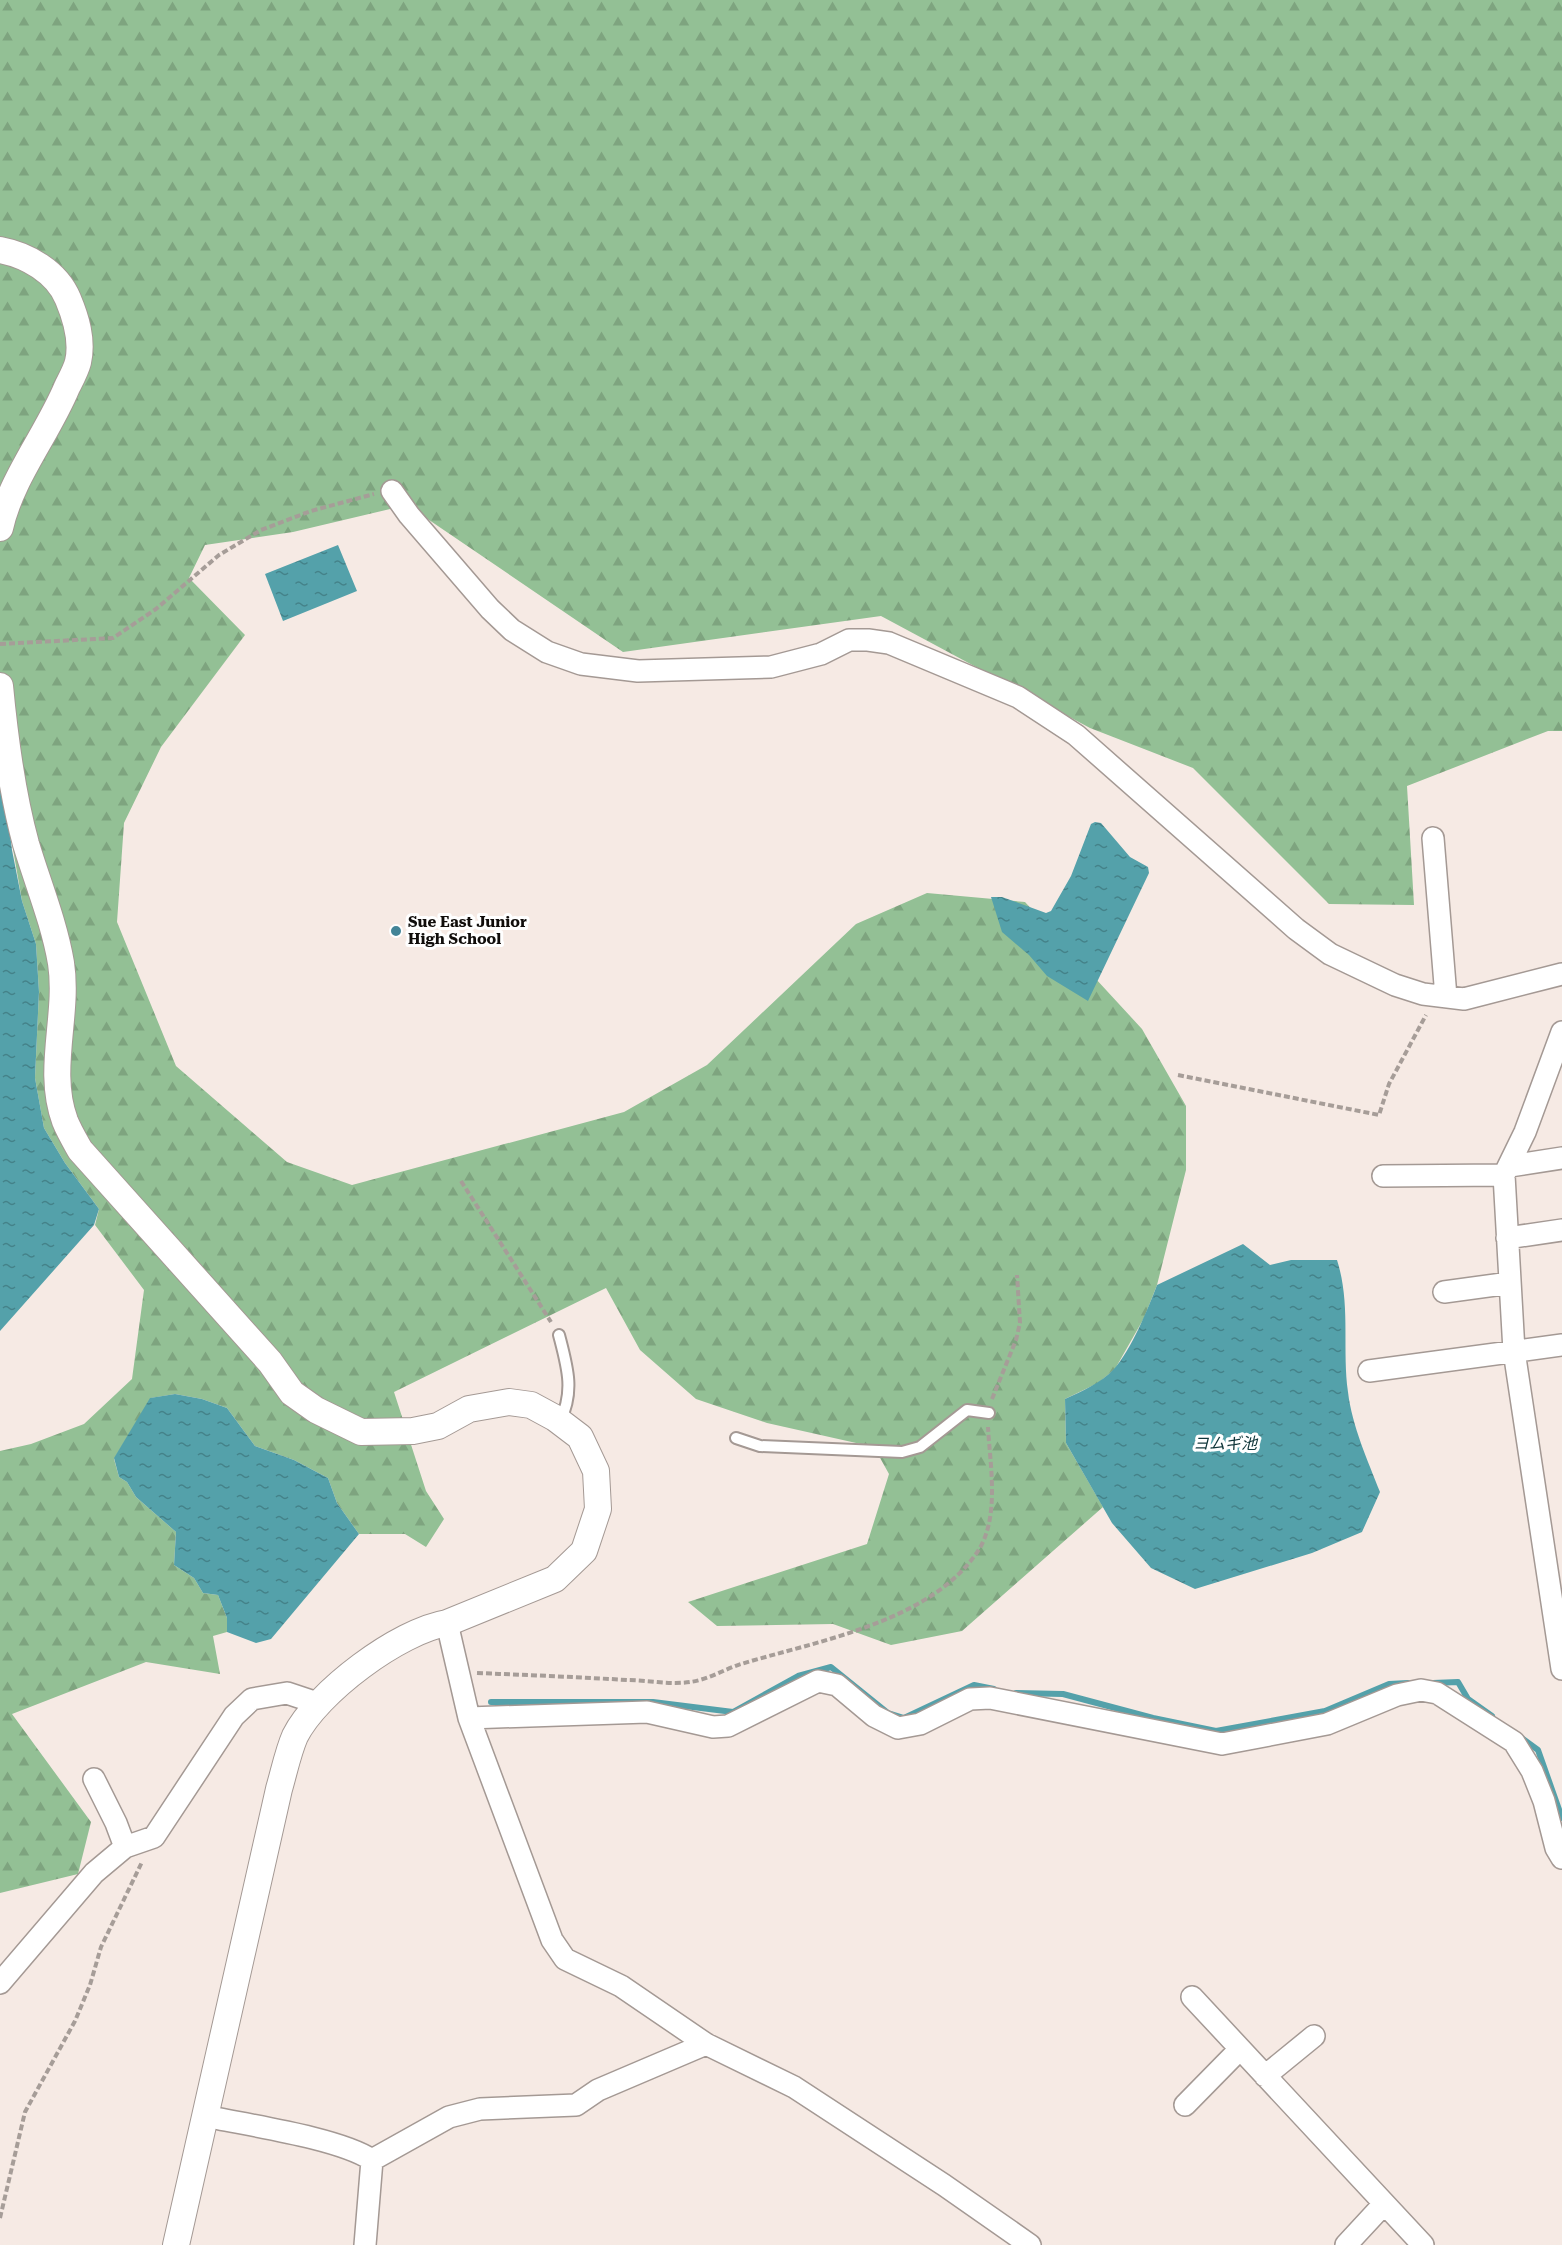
<svg xmlns="http://www.w3.org/2000/svg" width="1562" height="2245" font-family="'Roboto Serif','Noto Sans JP',serif">
	<style>
		.forest { fill: url(#forest-firs) }
		.water { fill: url(#water-ripples) }
		.lines { fill: none; stroke-linecap: round; stroke-linejoin: round }
		.stream { stroke: #54a1aa; stroke-width: 6 }
		.service-casing { stroke: #a49994; stroke-width: 14 }
		.minor-casing { stroke: #a49994; stroke-width: 24 }
		.tertiary-casing { stroke: #a49994; stroke-width: 28 }
		.path { stroke: #a69d98; stroke-width: 4; stroke-dasharray: 6 3; stroke-linecap: butt }
		.service { stroke: #fff; stroke-width: 10 }
		.minor { stroke: #fff; stroke-width: 21 }
		.tertiary { stroke: #fff; stroke-width: 26 }
		.poi-dot { fill: #438497; stroke: #fff; stroke-width: 2 }
		.labels { text-anchor: middle; dominant-baseline: central; stroke-width: 6; stroke-linejoin: round; paint-order: stroke }
		.poi-label { font-size: 15px; font-weight: bold; fill: #100d0b; stroke: #fff; text-anchor: start }
		.water-label { font-size: 16px; font-style: italic; fill: #0f3539; stroke: #fff }
	</style>
	<defs>
		<pattern id="forest-firs" width="22" height="20" patternUnits="userSpaceOnUse" patternTransform="scale(1.5)"><rect width="22" height="20" fill="#93c095"/><path d="M5 1l3.5 6h-7zM16 11l3.5 6h-7z" fill="#7ea47f"/></pattern>
		<pattern id="water-ripples" width="26" height="14" patternUnits="userSpaceOnUse" patternTransform="scale(1.5)"><rect width="26" height="14" fill="#54a1aa"/><path d="M2 4q2-2 4 0t4 0M15 11q2-2 4 0t4 0" fill="none" stroke="#448289"/></pattern>
	</defs>
	<rect width="100%" height="100%" fill="#f6eae4"/>
	<path class="forest" d="M 0,0 L 1562,0 L 1562,731 L 1548,731 L 1407,786 L 1414,905 L 1329,904 L 1193,768 L 1090,728 L 881,616 L 623,652 L 407,505 L 293,532 L 205,545 L 189,578 L 245,635 L 161,747 L 124,823 L 117,922 L 176,1066 L 287,1162 L 352,1185 L 624,1112 L 707,1065 L 856,924 L 927,893 L 1025,902 L 1142,1029 L 1186,1106 L 1186,1170 L 1157,1285 L 1144,1318 L 1115,1369 L 1098,1383 L 1065,1399 L 1066,1443 L 1103,1507 L 962,1631 L 891,1645 L 833,1624 L 717,1626 L 688,1602 L 867,1544 L 889,1474 L 874,1447 L 767,1423 L 696,1399 L 640,1350 L 606,1288 L 394,1392 L 426,1491 L 444,1519 L 426,1547 L 405,1534 L 359,1534 L 337,1503 L 328,1478 L 294,1460 L 255,1446 L 227,1408 L 202,1399 L 175,1394 L 151,1398 L 114,1459 L 119,1477 L 127,1482 L 136,1497 L 176,1532 L 174,1565 L 194,1578 L 203,1593 L 218,1595 L 227,1618 L 227,1632 L 213,1636 L 220,1674 L 146,1662 L 12,1714 L 91,1822 L 78,1874 L 0,1893 L 0,1451 L 31,1444 L 84,1424 L 132,1379 L 144,1290 L 95,1225 L 99,1209 L 65,1163 L 44,1128 L 35,1078 L 39,992 L 36,944 L 22,901 L 0,774 Z"/>
	<path class="water" d="M 338,545 L 357,591 L 283,621 L 265,574 Z
		M 0,774 L 3,775 L 12,850 L 22,901 L 36,944 L 39,992 L 35,1078 L 44,1128 L 65,1163 L 99,1209 L 94,1225 L 0,1331 Z
		M 1095,822 L 1101,823 L 1130,857 L 1148,867 L 1149,873 L 1088,1001 L 1047,976 L 1029,955 L 1002,932 L 991,897 L 1002,897 L 1046,913 L 1051,911 L 1071,876 L 1091,824 Z
		M 1243,1244 L 1270,1265 L 1291,1260 L 1337,1260 C 1351,1304 1342,1348 1348,1392 C 1352,1426 1368,1461 1380,1492 L 1362,1532 L 1312,1553 L 1195,1589 L 1151,1568 L 1112,1523 L 1066,1443 L 1065,1399 C 1082,1391 1101,1383 1114,1369 C 1131,1350 1148,1309 1157,1285 Z
		M 175,1394 L 202,1399 L 227,1408 L 255,1446 L 294,1460 L 328,1478 L 337,1503 L 359,1534 L 271,1639 L 256,1643 L 227,1632 L 227,1618 L 218,1595 L 203,1593 L 194,1578 L 174,1565 L 176,1532 L 136,1497 L 127,1482 L 119,1477 L 114,1458 L 150,1398 Z"/>
	<g class="lines">
		<path class="stream" d="M 1433,1683 L 1458,1682 L 1468,1699 L 1492,1716
			M 1016,1693 L 1063,1694 L 1153,1718 L 1216,1731 L 1325,1711 L 1389,1684 L 1408,1683
			M 491,1702 L 653,1702 L 733,1712 L 798,1676 L 831,1667 L 888,1713 L 904,1718 L 974,1685 L 994,1689
			M 1519,1736 L 1538,1750 L 1562,1818"/>
		<defs>
			<path id="service" d="M 559,1335 C 567,1366 575,1391 560,1421
				M 736,1438 L 760,1446 L 902,1452 L 920,1447 L 967,1410 L 989,1413"/>
			<path id="minor" d="M 392,491 L 409,515 L 490,609 L 512,630 L 547,652 L 581,664 L 638,671 L 771,667 L 821,654 L 849,640 L 868,640 L 889,643 L 1018,697 L 1076,735 L 1296,929 L 1330,954 L 1395,985 L 1423,994 L 1464,999 L 1562,974
				M 1433,838 L 1446,997
				M 1562,1032 L 1525,1132 L 1504,1175 L 1514,1351 L 1562,1669
				M 1510,1166 L 1562,1158
				M 1383,1176 L 1504,1175
				M 1507,1238 L 1562,1230
				M 1444,1292 L 1510,1283
				M 1369,1371 L 1562,1345
				M 447,1623 L 469,1718 L 552,1940 L 565,1959 L 621,1986 L 706,2044 L 794,2087 L 944,2185 L 1030,2245
				M 469,1718 L 647,1712 L 713,1727 L 728,1726 L 818,1681 L 837,1685 L 874,1716 L 898,1728 L 920,1724 L 970,1699 L 990,1698 L 1222,1744 L 1327,1724 L 1397,1695 L 1421,1690 L 1437,1693 L 1514,1742 L 1532,1771 L 1544,1801 L 1556,1848 L 1562,1858
				M 94,1779 L 116,1823 L 125,1847
				M 0,1983 L 94,1873 L 125,1847 L 154,1837 L 234,1716 L 252,1699 L 287,1693 L 320,1704
				M 1192,1997 L 1423,2245
				M 1265,2076 L 1314,2036
				M 1185,2105 L 1240,2049
				M 205,2116 C 247,2125 339,2138 372,2160 L 365,2245
				M 372,2160 L 449,2117 L 480,2109 L 576,2105 L 598,2090 L 706,2044
				M 1346,2245 L 1383,2205"/>
			<path id="tertiary" d="M 0,250 C 27,255 57,272 68,299 C 76,318 83,340 78,362 C 76,370 71,379 67,387 C 47,435 11,478 0,528
				M 0,686 C 5,739 12,793 26,844 C 38,884 54,922 61,963 C 69,1015 46,1070 65,1121 C 69,1131 75,1141 80,1150 L 270,1362 L 292,1393 L 316,1410 L 361,1432 L 413,1431 L 438,1426 L 469,1409 L 509,1402 L 531,1405 L 555,1418 L 580,1437 L 596,1471 L 598,1509 L 584,1551 L 555,1579 L 447,1623 C 399,1631 317,1692 295,1736 C 288,1752 284,1772 279,1789 L 176,2245"/>
		</defs>
		<use href="#service" class="service-casing"/>
		<use href="#minor" class="minor-casing"/>
		<use href="#tertiary" class="tertiary-casing"/>
		<path class="path" d="M 0,644 L 113,638 L 156,609 L 219,555 L 261,530 L 311,511 L 374,494
			M 1178,1075 L 1379,1115 L 1389,1084 L 1426,1015
			M 461,1181 L 551,1322
			M 992,1399 L 1016,1340 L 1020,1323 L 1017,1275
			M 477,1673 C 527,1675 577,1677 627,1680 C 647,1680 670,1685 690,1682 C 707,1680 725,1669 741,1664 C 817,1641 931,1622 978,1551 C 1000,1517 990,1465 988,1427
			M 0,2218 L 25,2112 L 75,2021 L 90,1985 L 101,1947 L 142,1862"/>
		<use href="#service" class="service"/>
		<use href="#minor" class="minor"/>
		<use href="#tertiary" class="tertiary"/>
	</g>
	<circle class="poi-dot" cx="396" cy="931" r="6"/>
	<g class="labels">
		<g class="poi-label">
			<text x="408" y="922">Sue East Junior<tspan x="408" dy="17">High School</tspan></text>
		</g>
		<g class="water-label">
			<text x="1225" y="1443">ヨムギ池</text>
		</g>
	</g>
</svg>
